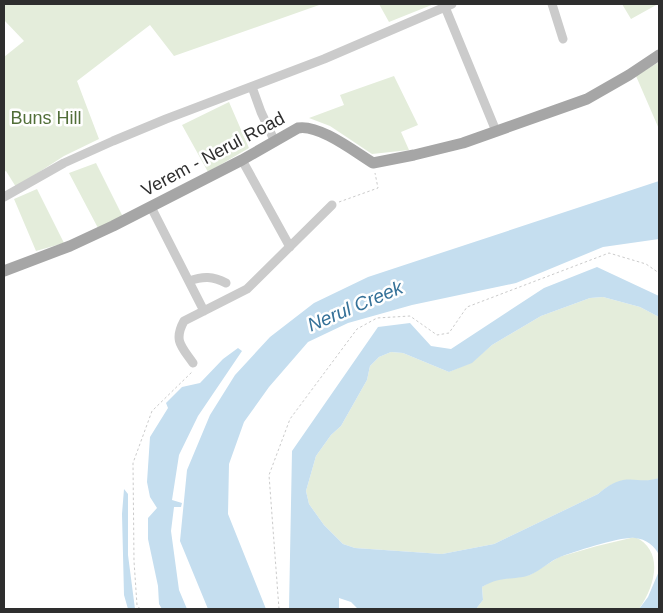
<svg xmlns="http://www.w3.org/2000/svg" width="663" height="613" font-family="Arial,sans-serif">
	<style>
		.green { fill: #e4eddb }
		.water { fill: #c5deef }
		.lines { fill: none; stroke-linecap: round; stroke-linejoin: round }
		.path { stroke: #cbcbcb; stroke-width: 1; stroke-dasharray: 2.5 2.5; stroke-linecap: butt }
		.minor { stroke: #cbcbcb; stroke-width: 9 }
		.major { stroke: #a6a6a6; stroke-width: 11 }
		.labels { text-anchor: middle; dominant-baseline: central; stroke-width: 5; stroke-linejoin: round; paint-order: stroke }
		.park-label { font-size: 18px; fill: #516e38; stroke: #fff }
		.street-label { font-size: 18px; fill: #2e2e2e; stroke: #fff }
		.water-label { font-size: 19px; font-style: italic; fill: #357198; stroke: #fff }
	</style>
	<rect width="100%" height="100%" fill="#fff"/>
	<path class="green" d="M 4,4 L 322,4 L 174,56 L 150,25 L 77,81 L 99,139 L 64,156 L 16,187 L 6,171 L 4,172 L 4,57 L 24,41 L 4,20 Z
		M 379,4 L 434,4 L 389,22 Z
		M 622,4 L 658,4 L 631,19 Z
		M 659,62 L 659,129 L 636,76 Z
		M 394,76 L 418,125 L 401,132 L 409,150 L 372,154 L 330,126 L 309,118 L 344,105 L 340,95 Z
		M 229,102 L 249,148 L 208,172 L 182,125 Z
		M 96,163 L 123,217 L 98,228 L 69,173 Z
		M 37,189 L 64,243 L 36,251 L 14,199 Z
		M 603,297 L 640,307 L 659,317 L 659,478 C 633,487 624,472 598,494 L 494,544 L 442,554 L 355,548 L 343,544 L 324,525 L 309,504 L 306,491 L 316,456 L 331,435 L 341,426 L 367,380 L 370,366 L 379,357 L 391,352 L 403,353 L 449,372 L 472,362 L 492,345 L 541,316 L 590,298 Z
		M 635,537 C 663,550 657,583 639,609 L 476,609 L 483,600 L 482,587 L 493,580 L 530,575 L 559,557 L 597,546 Z"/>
	<path class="water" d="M 659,181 L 659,239 L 603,247 L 516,283 L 412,305 L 348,323 L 308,342 L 269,387 L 244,422 L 229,464 L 228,514 L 266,609 L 208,609 L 180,541 L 187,470 L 210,415 L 235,375 L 270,337 L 314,303 L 368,277 Z
		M 597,267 L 659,296 L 659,317 L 640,307 L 603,297 L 590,298 L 541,316 L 492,345 L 472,363 L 449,372 L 403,353 L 391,352 L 379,357 L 370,366 L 367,380 L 341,426 L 331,435 L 316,456 L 306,491 L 309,504 L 324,525 L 343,544 L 355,548 L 442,554 L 494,544 L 598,494 C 605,488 613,482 623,480 C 637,478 643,483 659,478 L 659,555 C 655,546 646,539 635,538 C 623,536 573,552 560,557 C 550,561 541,570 530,575 C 512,581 501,575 482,587 L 483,600 L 476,609 L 358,609 L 351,602 L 339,598 L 339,609 L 289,609 L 292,451 L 378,327 L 410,323 L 431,346 L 451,349 L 544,288 Z
		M 238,348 L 242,351 L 198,416 L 179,455 L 172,500 L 182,503 L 181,507 L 174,507 L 171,531 L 179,590 L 187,609 L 162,609 L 159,604 L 158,586 L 148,539 L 148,518 L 157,508 L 150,497 L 147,482 L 150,437 L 168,408 L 166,403 L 182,387 L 200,383 L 223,359 Z
		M 124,489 L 128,494 L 128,555 L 135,609 L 128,609 L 124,595 L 122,514 Z
		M 659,571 L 659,609 L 639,609 L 648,597 Z"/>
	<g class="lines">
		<path class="path" d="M 339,202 L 378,188 L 375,173
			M 140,609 L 137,605 L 134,561 L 133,463 L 152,411 L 193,371
			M 279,609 L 269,475 L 290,419 L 357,329 L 377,318 L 410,316 L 437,335 L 449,333 L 467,307 L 609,253 L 646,264 L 659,273"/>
		<path class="minor" d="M 552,4 L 563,39
			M 445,7 L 496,131
			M 252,87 L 261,112 L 275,142
			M 242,160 L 290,247
			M 4,197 L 64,163 L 113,141 L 166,119 L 324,59 L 452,4
			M 151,207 L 204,311
			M 189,281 C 203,276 213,276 226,283
			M 193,363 C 182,347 173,341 184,321 L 247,289 L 332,205"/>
		<path class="major" d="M 4,271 L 70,246 L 113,226 L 242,160 L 298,128 C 319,124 355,152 373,163 L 414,155 L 463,143 L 587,99 L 629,75 L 659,55"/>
	</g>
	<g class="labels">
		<g class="park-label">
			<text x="46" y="118">Buns Hill</text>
		</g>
		<g class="street-label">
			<text transform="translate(213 154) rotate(-28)">Verem - Nerul Road</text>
		</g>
		<g class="water-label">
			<text transform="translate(355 306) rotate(-23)">Nerul Creek</text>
		</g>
	</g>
	<rect width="663" height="613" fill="none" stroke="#2e2e2e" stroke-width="10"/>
</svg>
